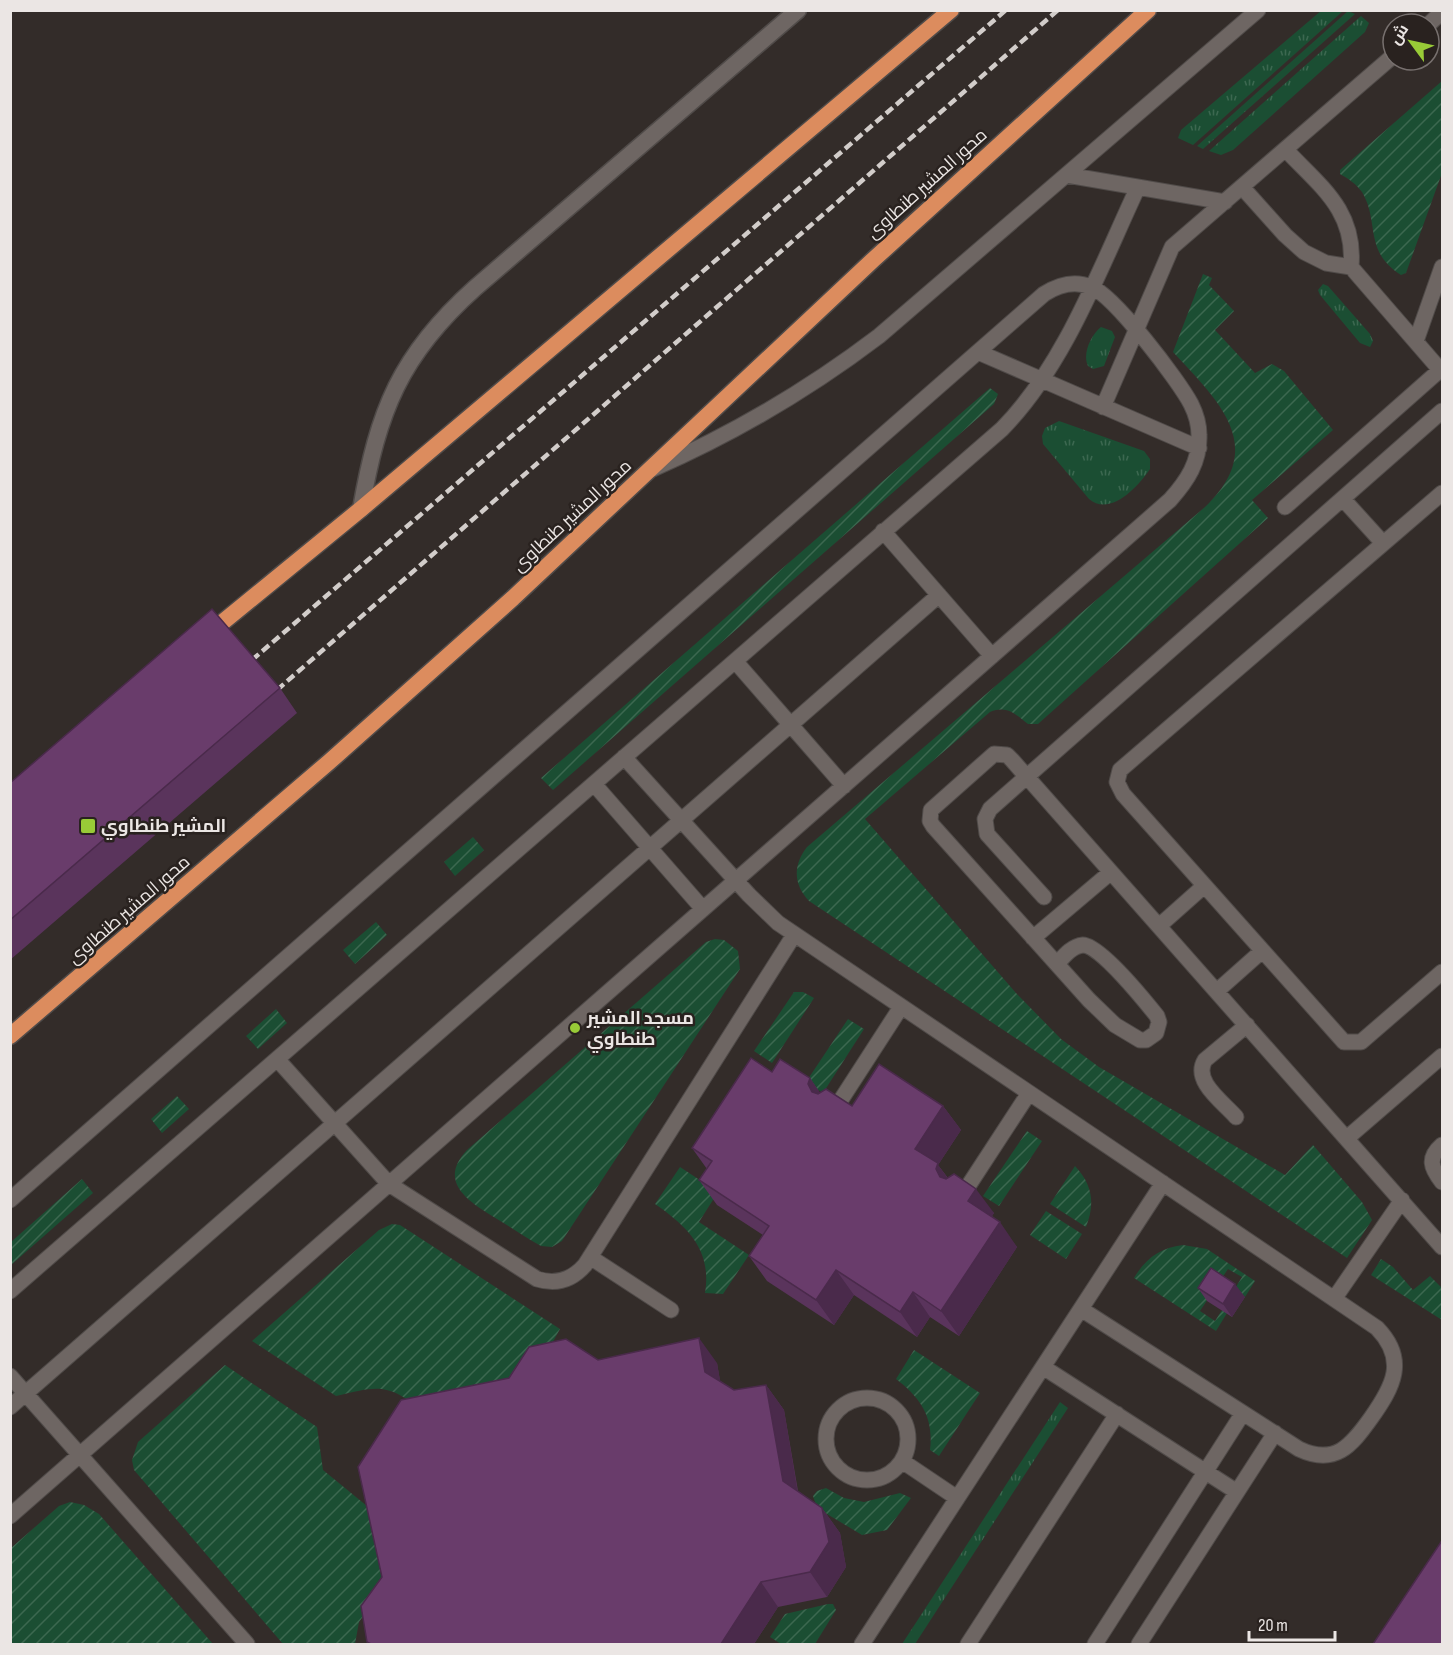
<svg xmlns="http://www.w3.org/2000/svg" width="1453" height="1655" font-family="'Sofia Sans Condensed',Cairo,sans-serif">
	<style>
		.grass { fill: url(#grass-tufts) }
		.garden { fill: url(#garden-furrows) }
		.lines { fill: none; stroke-linecap: round; stroke-linejoin: round }
		.service-casing { stroke: #504b49; stroke-width: 17 }
		.tertiary-casing { stroke: #504b49; stroke-width: 19 }
		.trunk-casing { stroke: #504b49; stroke-width: 19 }
		.service { stroke: #6e6663; stroke-width: 15 }
		.tertiary { stroke: #6e6663; stroke-width: 16 }
		.trunk { stroke: #dc8c5e; stroke-width: 16 }
		.rail { stroke: #d2cdca; stroke-width: 4.5; stroke-dasharray: 9 4.5; stroke-linecap: butt }
		.wall { fill: #5a345c }
		.shaded-wall { fill: #4a2a4b }
		.building { fill: #693c6b; stroke: #4a2a4b; stroke-width: 1.5 }
		.poi-dot { fill: #98cb37; stroke: #29221f; stroke-width: 2 }
		.labels { text-anchor: middle; dominant-baseline: central; stroke-width: 5; stroke-linejoin: round; paint-order: stroke }
		.street-label { font-size: 18px; fill: #ebe6e4; stroke: #29221f }
		.poi-label { font-size: 18px; font-weight: bold; fill: #ebe6e4; stroke: #29221f; text-anchor: start }
	</style>
	<defs>
		<pattern id="grass-tufts" width="24" height="20" patternUnits="userSpaceOnUse" patternTransform="scale(1.5)"><rect width="24" height="20" fill="#1b4e33"/><path d="M3 7l-1-3M5 7V3M7 7l1-3M15 17l-1-3M17 17v-4M19 17l1-3" fill="none" stroke="#3c6850"/></pattern>
		<pattern id="garden-furrows" width="10" height="10" patternUnits="userSpaceOnUse" patternTransform="scale(1.5)"><rect width="10" height="10" fill="#1b4e33"/><path d="M-1 1l2-2M0 10L10 0M9 11l2-2" fill="none" stroke="#3c6850"/></pattern>
	</defs>
	<rect width="100%" height="100%" fill="#332c29"/>
	<path class="grass" d="M 1322,10 L 1343,11 L 1193,145 L 1178,138 L 1181,130 Z
		M 1348,11 L 1355,14 L 1203,149 L 1197,146 Z
		M 1361,16 L 1369,23 L 1365,32 L 1233,150 L 1221,155 L 1209,151 Z
		M 1323,284 L 1328,286 L 1370,334 L 1373,341 L 1370,347 L 1360,343 L 1320,295 L 1318,290 Z
		M 1101,327 L 1112,331 L 1115,337 L 1104,366 L 1093,369 L 1088,366 C 1082,354 1091,335 1101,327 Z
		M 1059,421 L 1144,451 L 1150,459 L 1150,469 C 1138,487 1110,517 1089,499 L 1043,444 L 1042,436 L 1045,428 Z
		M 1060,1402 L 1068,1408 L 915,1644 L 902,1644 Z"/>
	<path class="garden" d="M 1442,81 L 1442,173 L 1406,273 L 1401,275 C 1363,251 1380,222 1362,192 C 1356,184 1349,179 1340,174 L 1340,170 Z
		M 1203,274 L 1212,278 L 1209,285 L 1234,311 L 1215,330 L 1255,373 L 1272,364 L 1284,371 L 1333,430 L 1252,500 L 1268,518 L 1038,724 L 1028,724 C 1015,714 1007,705 990,712 L 865,819 L 1016,993 L 1061,1039 L 1099,1067 L 1285,1175 L 1313,1145 L 1362,1202 L 1372,1220 L 1347,1258 L 809,901 C 793,884 793,865 807,847 L 1205,507 C 1269,446 1218,401 1173,352 Z
		M 990,388 L 998,394 L 994,404 L 553,790 L 541,778 Z
		M 473,837 L 484,850 L 455,876 L 444,862 Z
		M 376,922 L 387,935 L 355,964 L 343,950 Z
		M 715,939 L 724,940 L 738,951 L 740,969 L 562,1241 L 552,1247 L 541,1246 C 526,1238 512,1228 497,1219 C 471,1203 436,1183 467,1150 L 706,942 Z
		M 794,992 L 803,992 L 814,998 L 772,1063 L 754,1051 Z
		M 276,1009 L 287,1023 L 258,1049 L 246,1036 Z
		M 848,1019 L 864,1029 L 823,1093 L 806,1082 Z
		M 177,1096 L 189,1109 L 162,1133 L 151,1119 Z
		M 1027,1131 L 1042,1141 L 999,1206 L 983,1196 Z
		M 1075,1166 C 1093,1185 1095,1204 1086,1227 L 1050,1204 Z
		M 680,1167 L 718,1192 L 699,1222 L 749,1255 L 723,1294 L 705,1293 C 712,1250 688,1227 655,1204 Z
		M 82,1179 L 93,1193 L 11,1265 L 11,1242 Z
		M 1046,1211 L 1082,1234 L 1066,1259 L 1030,1235 Z
		M 392,1224 L 400,1225 L 560,1329 L 550,1347 L 516,1385 L 425,1411 C 386,1384 382,1385 336,1396 L 252,1341 L 379,1230 Z
		M 1183,1245 L 1207,1249 L 1255,1281 L 1245,1297 L 1234,1290 L 1242,1277 L 1228,1269 L 1200,1311 L 1215,1321 L 1222,1310 L 1227,1313 L 1216,1331 L 1134,1278 C 1146,1258 1160,1248 1183,1245 Z
		M 1381,1259 L 1393,1267 L 1413,1290 L 1430,1276 L 1442,1288 L 1442,1320 L 1371,1275 Z
		M 914,1350 L 980,1393 L 939,1456 L 930,1450 C 934,1418 921,1398 896,1379 Z
		M 225,1365 L 317,1427 L 323,1470 L 367,1506 L 382,1579 L 377,1597 L 359,1622 L 355,1644 L 283,1644 L 134,1470 L 132,1460 L 138,1442 Z
		M 826,1488 L 844,1498 L 864,1502 L 900,1493 L 911,1498 L 887,1530 L 862,1535 L 817,1508 L 813,1496 L 817,1491 Z
		M 70,1502 L 84,1505 L 99,1514 L 213,1644 L 11,1644 L 11,1548 L 59,1506 Z
		M 828,1604 L 833,1604 L 836,1610 L 815,1644 L 781,1644 L 770,1637 L 785,1614 Z"/>
	<g class="lines">
		<defs>
			<path id="service" d="M 1429,24 L 1442,12
				M 1286,150 C 1321,187 1356,211 1351,267
				M 1067,175 L 1225,202
				M 1242,187 L 1285,235 L 1304,252 L 1326,263 L 1351,267 L 1442,372
				M 1416,341 L 1442,267
				M 978,352 L 1199,448
				M 1103,407 L 1172,247 L 1393,56
				M 653,469 C 735,433 808,390 879,336 L 1258,10
				M 1442,493 L 1120,770 L 1117,782 L 1123,794 L 1344,1042 L 1361,1042 L 1442,972
				M 1343,499 L 1382,542
				M 1285,507 L 1440,370
				M 883,531 L 992,656
				M 735,661 L 844,786
				M 624,757 L 749,895 L 778,923 L 1377,1328 C 1408,1360 1393,1387 1371,1418 C 1351,1446 1335,1466 1299,1449 L 1081,1309
				M 594,784 L 703,909
				M 1044,897 L 987,834 L 985,819 L 990,809 L 1442,411
				M 1159,926 L 1204,886
				M 1033,938 L 1111,872
				M 1057,964 C 1064,956 1072,946 1083,945 C 1100,945 1145,1001 1157,1016 L 1159,1022 L 1156,1033 L 1146,1040 L 1140,1040 L 1115,1025 L 1089,1000 L 933,826 L 930,821 L 931,810 L 994,754 L 1007,755 L 1012,760 L 1442,1247
				M 1217,991 L 1262,951
				M 277,1059 L 389,1184 L 537,1279 C 556,1285 572,1280 585,1265 L 794,935
				M 835,1109 L 901,1007
				M 1236,1117 C 1223,1102 1192,1081 1205,1060 L 1247,1025
				M 1347,1138 L 1442,1056
				M 1442,1145 C 1427,1158 1431,1168 1442,1182
				M 963,1194 L 1029,1093
				M 10,1200 L 1044,294 C 1058,285 1074,280 1091,287 C 1114,295 1179,381 1191,404 C 1196,414 1199,425 1199,435 C 1200,462 1187,481 1170,500 L 10,1516
				M 590,1257 L 671,1310
				M 10,1291 L 1002,429 C 1065,365 1100,268 1138,187
				M 1334,1299 L 1402,1200
				M 1043,1367 L 1237,1492
				M 10,1376 L 247,1644
				M826 1439a41 41 0 1 1 82 0a41 41 0 1 1-82 0Z
				M 10,1407 L 939,595
				M 902,1461 L 957,1498
				M 862,1644 L 1163,1183
				M 968,1644 L 1117,1414
				M 1095,1644 L 1243,1413
				M 1139,1644 L 1275,1433"/>
			<path id="tertiary" d="M 361,509 C 378,411 400,355 475,288 L 798,10"/>
			<path id="trunk" d="M 207,635 L 361,509 L 951,10
				M 10,1036 L 329,762 L 513,598 L 874,259 L 1148,10"/>
		</defs>
		<use href="#service" class="service-casing"/>
		<use href="#tertiary" class="tertiary-casing"/>
		<use href="#trunk" class="trunk-casing"/>
		<use href="#service" class="service"/>
		<use href="#tertiary" class="tertiary"/>
		<use href="#trunk" class="trunk"/>
		<path class="rail" d="M 252,660 L 1006,10
			M 277,690 L 1058,10"/>
	</g>
	<path class="wall" d="M 280,688 L 297,713 L 10,960 L 10,783 Z
		M 772,1072 L 810,1078 L 820,1093 L 852,1106 L 943,1106 L 961,1130 L 938,1165 L 948,1178 L 994,1213 L 992,1216 L 1017,1247 L 959,1336 L 930,1317 L 917,1337 L 854,1295 L 834,1325 L 767,1281 L 749,1256 L 763,1235 L 717,1205 L 699,1180 L 707,1169 L 692,1148 Z
		M 1198,1288 L 1245,1297 L 1232,1317 L 1207,1301 Z
		M 598,1360 L 717,1363 L 720,1381 L 734,1390 L 766,1385 L 784,1410 L 798,1491 L 822,1508 L 840,1533 L 846,1567 L 827,1597 L 778,1607 L 754,1644 L 369,1644 L 367,1642 L 382,1577 L 509,1378 Z"/>
	<path class="shaded-wall" d="M 810,1078 L 827,1103 L 812,1092 L 808,1084 Z
		M 943,1106 L 961,1130 L 938,1165 L 955,1188 L 940,1177 L 915,1149 Z
		M 976,1189 L 994,1213 L 986,1226 L 968,1201 Z
		M 1000,1222 L 1017,1247 L 959,1336 L 941,1311 Z
		M 836,1270 L 854,1295 L 834,1325 L 816,1300 Z
		M 1235,1284 L 1245,1297 L 1232,1317 L 1223,1304 Z
		M 913,1292 L 930,1317 L 917,1337 L 900,1312 Z
		M 699,1338 L 717,1363 L 723,1397 L 705,1372 Z
		M 766,1385 L 784,1410 L 800,1506 L 783,1481 Z
		M 822,1508 L 840,1533 L 846,1567 L 827,1597 L 810,1572 Z
		M 761,1582 L 778,1607 L 754,1644 L 721,1644 Z"/>
	<path class="building" d="M 212,609 L 280,688 L 10,920 L 10,783 Z
		M 751,1058 L 772,1072 L 780,1059 L 810,1078 L 808,1084 L 812,1092 L 818,1094 L 826,1089 L 852,1106 L 879,1064 L 943,1106 L 915,1149 L 938,1163 L 936,1169 L 940,1177 L 946,1179 L 954,1174 L 976,1189 L 968,1201 L 1000,1222 L 941,1311 L 913,1292 L 900,1312 L 836,1270 L 816,1300 L 749,1256 L 769,1226 L 699,1180 L 712,1161 L 692,1148 Z
		M 1211,1268 L 1235,1284 L 1223,1304 L 1198,1288 Z
		M 699,1338 L 705,1372 L 734,1390 L 766,1385 L 783,1481 L 822,1508 L 829,1542 L 810,1572 L 761,1582 L 721,1644 L 371,1644 L 367,1642 L 361,1606 L 382,1577 L 358,1467 L 401,1400 L 509,1378 L 529,1347 L 566,1339 L 598,1360 Z
		M 1443,1539 L 1443,1644 L 1373,1644 Z"/>
	<g class="poi-dot">
		<rect x="80" y="818" width="16" height="16" rx="3"/>
		<circle cx="575" cy="1028" r="6"/>
	</g>
	<g class="labels">
		<g class="street-label">
			<text transform="translate(927 184) rotate(-42)">محور المشير طنطاوى</text>
			<text transform="translate(572 516) rotate(-43)">محور المشير طنطاوى</text>
			<text transform="translate(129 910) rotate(-41)">محور المشير طنطاوى</text>
		</g>
		<g class="poi-label">
			<text x="101" y="826">المشير طنطاوي</text>
			<text x="587" y="1018">مسجد المشير<tspan x="587" dy="21">طنطاوي</tspan></text>
		</g>
	</g>
	<rect width="1453" height="1655" fill="none" stroke="#ebe6e4" stroke-width="24"/>
	<g transform="translate(1411 42) rotate(303)"><circle r="28" fill="#29221f" stroke="#77706e" stroke-width="1.5"/>
	<path d="M0-4.5L10 22L0 15L-10 22Z" fill="#98cb37"/>
	<text y="-9" font-size="16" font-weight="bold" text-anchor="middle" fill="#ebe6e4">ش</text>
	</g>
	<path d="M1249 1631v9h86v-9" fill="none" stroke="#ebe6e4" stroke-width="3"/>
	<text x="1258" y="1631" font-size="18" fill="#ebe6e4" stroke="#29221f" stroke-width="4.5" paint-order="stroke">20 m</text>
</svg>
